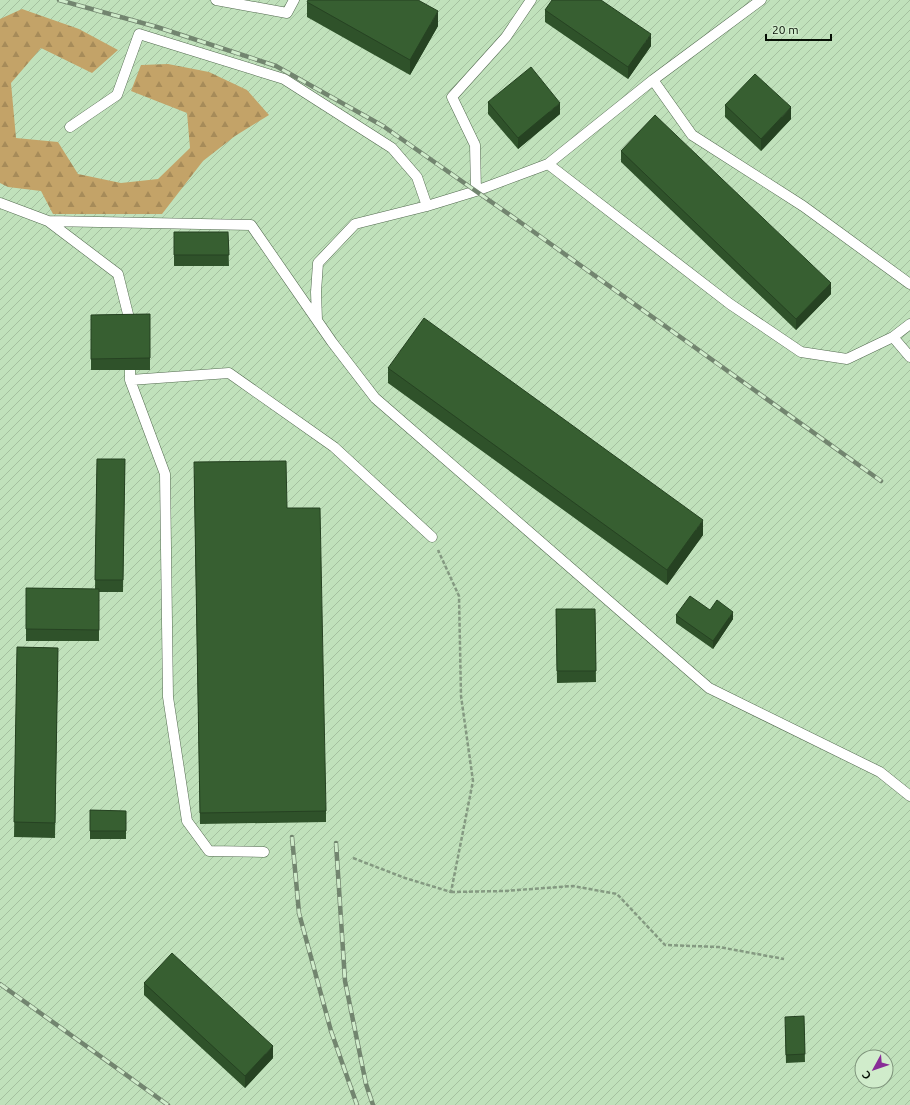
<svg xmlns="http://www.w3.org/2000/svg" width="910" height="1105" font-family="Ubuntu,sans-serif">
	<style>
		.industrial { fill: url(#industrial-furrows); fill-rule: evenodd }
		.forest { fill: url(#forest-firs) }
		.lines { fill: none; stroke-linecap: round; stroke-linejoin: round }
		.lane-casing { stroke: #526a4f; stroke-width: 11 }
		.path { stroke: #849981; stroke-width: 2.5; stroke-dasharray: 4 2; stroke-linecap: butt }
		.lane { stroke: #fff; stroke-width: 10 }
		.rail-casing { stroke: #72856f; stroke-width: 4.5 }
		.rail { stroke: #d0eccb; stroke-width: 3; stroke-dasharray: 9; stroke-linecap: butt }
		.wall { fill: #2f522a }
		.shaded-wall { fill: #264222 }
		.building { fill: #375f31; stroke: #264222 }
	</style>
	<defs>
		<pattern id="industrial-furrows" width="10" height="10" patternUnits="userSpaceOnUse"><rect width="10" height="10" fill="#c0e1bb"/><path d="M-1 1l2-2M0 10L10 0M9 11l2-2" fill="none" stroke="#a4c09f"/></pattern>
		<pattern id="forest-firs" width="22" height="20" patternUnits="userSpaceOnUse"><rect width="22" height="20" fill="#c3a368"/><path d="M5 1l3.5 6h-7zM16 11l3.5 6h-7z" fill="#a68b59"/></pattern>
	</defs>
	<rect width="100%" height="100%" fill="#d0eccb"/>
	<path class="industrial" d="M 0,0 L 910,0 L 910,1105 L 0,1105 ZM 862,1057 L 886,1057 L 886,1081 L 862,1081 Z"/>
	<path class="forest" d="M 22,9 L 79,29 L 118,50 L 92,73 L 41,48 L 11,83 L 16,138 L 58,142 L 78,174 L 121,183 L 158,179 L 190,148 L 187,113 L 131,91 L 141,65 L 168,64 L 209,72 L 247,90 L 269,115 L 235,136 L 203,161 L 162,214 L 53,214 L 41,191 L 8,187 L 0,183 L 0,19 Z"/>
	<g class="lines">
		<defs>
			<path id="lane" d="M 216,0 L 287,13 L 294,0
				M 653,80 L 692,135 L 803,206 L 910,284
				M 70,127 L 117,95 L 139,34 L 284,79 L 392,148 L 417,177 L 427,206
				M 548,164 L 730,304 L 801,352 L 847,359 L 893,337 L 910,324
				M 476,191 L 475,145 L 452,97 L 506,37 L 531,0
				M 0,203 L 48,221 L 251,225 L 332,342 L 375,398 L 709,688 L 880,772 L 910,796
				M 48,221 L 118,274 L 131,326
				M 317,320 L 316,292 L 318,263 L 355,224 L 427,206 L 476,191 L 548,164 L 653,80 L 761,0
				M 893,337 L 910,357
				M 130,370 L 130,380 L 165,474 L 168,697 L 187,821 L 209,851 L 264,852
				M 130,380 L 229,373 L 334,447 L 432,537"/>
		</defs>
		<use href="#lane" class="lane-casing"/>
		<path class="path" d="M 353,858 L 405,878 L 451,892 L 473,781 L 461,696 L 459,596 L 438,550
			M 451,892 L 504,891 L 573,886 L 617,894 L 665,945 L 719,947 L 784,959"/>
		<use href="#lane" class="lane"/>
		<defs>
			<path id="rail" d="M 59,0 L 157,27 L 276,66 L 383,126 L 520,222 L 881,481
				M 292,837 L 299,913 L 331,1031 L 357,1105
				M 336,843 L 345,981 L 366,1084 L 373,1105
				M 0,984 L 168,1105"/>
		</defs>
		<use href="#rail" class="rail-casing"/>
		<use href="#rail" class="rail"/>
	</g>
	<path class="wall" d="M 307,2 L 438,26 L 410,75 L 307,17 Z
		M 545,10 L 651,46 L 628,79 L 545,22 Z
		M 488,102 L 560,114 L 518,149 L 488,114 Z
		M 725,105 L 791,119 L 761,151 L 725,117 Z
		M 621,151 L 831,294 L 796,330 L 621,162 Z
		M 174,232 L 228,232 L 229,266 L 174,266 Z
		M 150,314 L 150,370 L 91,370 L 91,315 Z
		M 388,368 L 703,535 L 667,585 L 388,383 Z
		M 97,459 L 125,459 L 123,592 L 99,592 L 99,641 L 26,641 L 26,588 L 95,589 Z
		M 194,474 L 287,508 L 326,811 L 326,822 L 200,824 Z
		M 556,609 L 595,609 L 596,682 L 557,683 Z
		M 710,610 L 733,619 L 713,649 L 676,623 L 676,615 Z
		M 17,647 L 58,648 L 55,838 L 14,837 Z
		M 90,810 L 126,811 L 126,839 L 90,839 Z
		M 144,983 L 273,1058 L 245,1088 L 144,995 Z
		M 804,1016 L 805,1062 L 786,1063 L 785,1025 Z"/>
	<path class="shaded-wall" d="M 438,11 L 438,26 L 410,75 L 410,60 Z
		M 651,34 L 651,46 L 628,79 L 628,67 Z
		M 560,103 L 560,114 L 518,149 L 518,138 Z
		M 791,107 L 791,119 L 761,151 L 761,139 Z
		M 831,283 L 831,294 L 796,330 L 796,319 Z
		M 703,520 L 703,535 L 667,585 L 667,570 Z
		M 733,612 L 733,619 L 713,649 L 713,641 Z
		M 273,1046 L 273,1058 L 245,1088 L 245,1076 Z"/>
	<path class="building" d="M 308,0 L 418,0 L 438,11 L 410,60 L 307,2 Z
		M 552,0 L 601,0 L 651,34 L 628,67 L 545,10 Z
		M 531,67 L 560,103 L 518,138 L 488,102 Z
		M 755,74 L 791,107 L 761,139 L 725,105 Z
		M 655,115 L 831,283 L 796,319 L 621,151 Z
		M 174,232 L 228,232 L 229,255 L 174,255 Z
		M 150,314 L 150,358 L 91,359 L 91,315 Z
		M 424,318 L 703,520 L 667,570 L 388,368 Z
		M 97,459 L 125,459 L 123,580 L 95,580 Z
		M 286,461 L 287,508 L 320,508 L 326,811 L 200,813 L 194,462 Z
		M 26,588 L 99,589 L 99,630 L 26,629 Z
		M 690,596 L 710,610 L 717,600 L 733,612 L 713,641 L 676,615 Z
		M 556,609 L 595,609 L 596,671 L 557,671 Z
		M 17,647 L 58,648 L 55,823 L 14,822 Z
		M 90,810 L 126,811 L 126,831 L 90,831 Z
		M 172,953 L 273,1046 L 245,1076 L 144,983 Z
		M 804,1016 L 805,1054 L 786,1055 L 785,1017 Z"/>
	<g transform="translate(874 1069) rotate(230)"><circle r="19" fill="#d0eccb" stroke="#7f947c"/>
	<path d="M0-3L7 15L0 10L-7 15Z" fill="#882c97"/>
	<text y="-6" font-size="11" font-weight="bold" text-anchor="middle" fill="#060f05">С</text>
	</g>
	<path d="M766 34v6h65v-6" fill="none" stroke="#060f05" stroke-width="2"/>
	<text x="772" y="34" font-size="12" fill="#060f05" stroke="#d0eccb" stroke-width="3" paint-order="stroke">20 m</text>
</svg>
